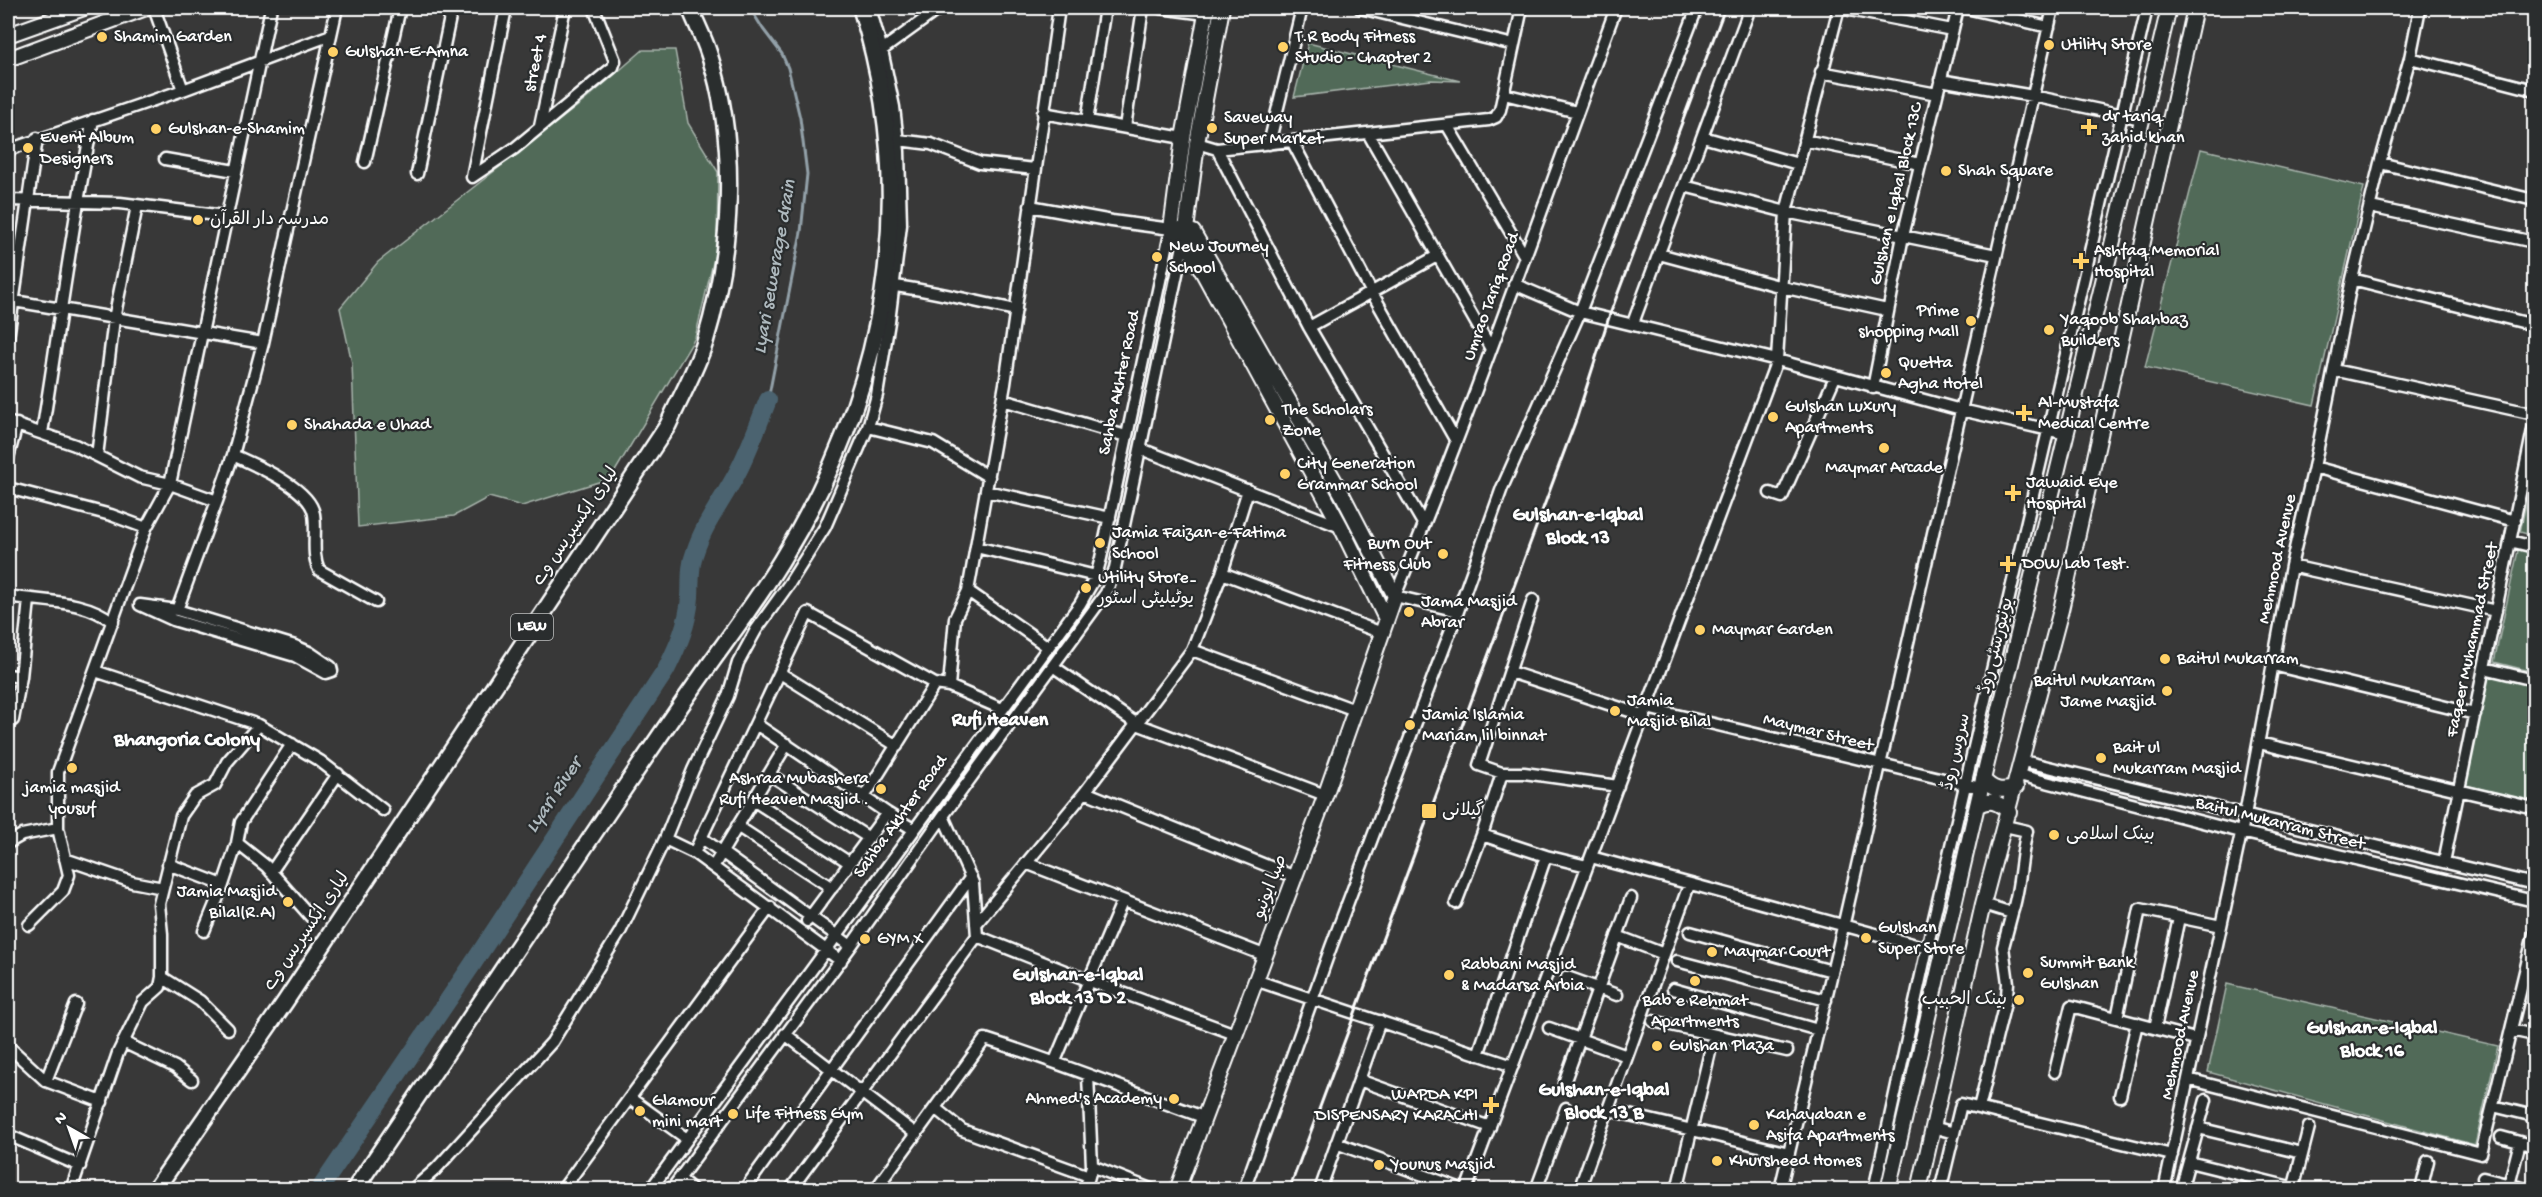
<svg xmlns="http://www.w3.org/2000/svg" width="2542" height="1197" font-family="'Gochi Hand','Playpen Sans Arabic',sans-serif">
	<style>
		.green { fill: #516a58; stroke: #a8b4ac; stroke-width: 1.5 }
		.lines { fill: none; stroke-linecap: round; stroke-linejoin: round }
		.stream { stroke: #93a1a9; stroke-width: 3 }
		.river { stroke: #4b636f; stroke-width: 18 }
		.minor-casing { stroke: #fff; stroke-width: 15 }
		.major-casing { stroke: #fff; stroke-width: 18 }
		.highway-casing { stroke: #fff; stroke-width: 20 }
		.minor { stroke: #2a2d2e; stroke-width: 10 }
		.major { stroke: #2a2d2e; stroke-width: 14 }
		.highway { stroke: #2a2d2e; stroke-width: 15 }
		.rail { stroke: #fff; stroke-width: 3 }
		.poi-dot { fill: #ffd166; stroke: #2a2d2e; stroke-width: 2 }
		.labels { text-anchor: middle; dominant-baseline: central; stroke-width: 4.5; stroke-linejoin: round; paint-order: stroke }
		.shield { fill: #2a2d2e; stroke: #bfc0c0; stroke-width: 1.5 }
		.shield-label { font-size: 16px; font-weight: bold; fill: #fff }
		.poi-label { font-size: 18px; fill: #fff; stroke: #2a2d2e; text-anchor: start }
		.street-label { font-size: 18px; fill: #fff; stroke: #2a2d2e }
		.water-label { font-size: 20px; font-style: italic; fill: #aeb9be; stroke: #2a2d2e }
		.neighbourhood-label { font-size: 20px; font-weight: bold; fill: #fff; stroke: #2a2d2e }
	</style>
	<rect width="100%" height="100%" fill="#383838"/>
	<filter id="ink" filterUnits="userSpaceOnUse"><feTurbulence type="fractalNoise" baseFrequency=".0167" numOctaves="2"/><feDisplacementMap in="SourceGraphic" scale="12" xChannelSelector="R" yChannelSelector="G"/><feConvolveMatrix kernelMatrix="1 2 1 2 8 2 1 2 1" color-interpolation-filters="sRGB"/></filter>
	<g filter="url(#ink)">
		<path class="green" d="M 1308,43 L 1460,81 L 1431,80 L 1294,97 Z
			M 643,50 L 675,50 L 688,123 L 718,172 L 717,246 L 695,338 L 611,478 L 522,506 L 489,497 L 454,516 L 358,527 L 352,363 L 340,308 L 378,262 L 584,101 Z
			M 2201,149 L 2364,187 L 2314,405 L 2145,367 Z
			M 2534,466 L 2534,536 L 2520,532 Z
			M 2519,546 L 2534,550 L 2534,672 L 2494,662 Z
			M 2489,675 L 2534,686 L 2534,802 L 2465,785 Z
			M 2227,984 L 2498,1046 L 2475,1145 L 2208,1072 Z"/>
		<g class="lines">
			<path class="stream" d="M 750,8 L 763,29 L 782,54 L 788,68 L 800,118 L 807,174 L 801,232 L 768,400"/>
			<path class="river" d="M 319,1190 L 472,965 L 666,670 C 678,646 688,624 690,597 C 691,581 689,567 695,552 C 704,524 722,501 736,475 C 749,451 758,425 768,400"/>
			<defs>
				<path id="minor" d="M 154,8 L 183,90
					M 1160,8 L 1206,14
					M 1360,8 L 1514,45
					M 1839,8 L 1952,30
					M 1966,8 L 2049,27
					M 882,50 L 940,8
					M 2410,58 L 2534,90
					M 1821,72 L 1937,94
					M 1940,80 L 2033,96 L 2142,119
					M 1504,94 L 1577,112
					M 1043,113 L 1183,138
					M 1087,121 L 1105,8
					M 1447,125 L 1524,255
					M 540,126 L 565,8
					M 1125,127 L 1143,8
					M 1368,133 L 1491,349
					M 1703,137 L 1798,164
					M 898,140 L 931,144 L 980,163 L 1035,169
					M 1804,140 L 1920,164
					M 1292,141 L 1371,291 L 1456,441
					M 1197,143 L 1217,149 L 1489,120 L 1496,117 L 1500,110 L 1522,8
					M 1269,144 L 1302,8
					M 1217,149 L 1309,327 L 1424,525
					M 8,150 L 183,90 L 331,35
					M 165,159 L 235,171
					M 365,162 L 400,8
					M 2380,163 L 2534,200
					M 417,174 L 452,8
					M 472,177 L 515,148 L 613,67 L 615,61 L 594,8
					M 472,177 L 506,8
					M 1684,186 L 1786,212 L 1996,255
					M 8,200 L 120,203 L 225,216
					M 2370,207 L 2534,242
					M 1659,254 L 1782,287 L 1887,310
					M 2352,279 L 2534,325
					M 1514,284 L 1580,312 L 1777,360 L 1961,410 L 2067,434
					M 895,286 C 936,291 975,302 1016,310
					M 8,300 L 263,343
					M 1633,323 L 1750,8
					M 1309,327 L 1437,256
					M 8,338 L 37,138
					M 2334,370 L 2534,414
					M 1873,388 L 1903,236 L 1958,8
					M 1003,400 L 1126,436
					M 8,422 L 75,445 L 139,477 L 170,484 L 217,501 L 233,455 L 263,343 L 337,8
					M 868,427 L 933,443 L 989,477
					M 42,433 C 59,329 72,223 93,120
					M 1141,449 L 1341,527
					M 233,455 C 255,465 310,488 314,514 C 317,533 311,553 319,570 L 376,602
					M 97,456 L 114,319 L 137,206
					M 8,458 L 17,424
					M 2314,467 L 2515,521
					M 8,488 L 111,515 L 146,528
					M 986,491 L 1110,518
					M 1770,493 L 1782,497 L 1835,377
					M 2510,541 L 2534,547
					M 976,547 L 1096,576
					M 2291,566 L 2496,611
					M 1222,573 L 1382,633
					M 968,591 L 1048,647
					M 8,596 C 42,602 84,599 113,622
					M 1533,600 L 1479,765 L 1502,773 L 1524,773 L 1618,786
					M 140,605 L 177,610 L 295,646 L 309,652 L 331,667 L 332,671 L 326,673 L 295,656 L 173,620 Z
					M 177,610 L 217,501
					M 1458,611 L 1395,596 C 1475,403 1543,204 1616,8
					M 1192,650 L 1355,710
					M 2273,665 L 2475,714
					M 1054,667 L 1137,724 L 1325,795
					M 2484,668 L 2534,680
					M 95,671 L 259,725 L 320,761 L 383,810
					M 1510,672 L 1645,716
					M 780,673 L 897,746
					M 8,675 L 21,677
					M 949,686 L 955,618 L 968,591 L 1005,384 L 1059,8
					M 1647,708 L 1981,788
					M 13,720 L 21,677 L 29,600
					M 756,724 L 887,813
					M 2259,743 L 2534,808
					M 2023,761 L 2534,884
					M 769,774 L 869,838
					M 2019,775 L 2241,832 L 2534,901
					M 1085,792 L 1295,877
					M 864,797 L 935,684
					M 753,800 L 850,863
					M 943,816 L 973,883 L 977,936 L 1090,981 L 1235,1034
					M 737,826 L 832,888
					M 2005,826 L 2027,831 C 2020,858 2021,886 2012,913
					M 1482,835 L 1546,856 L 1587,866
					M 702,838 L 851,946
					M 665,839 L 694,853 L 841,961
					M 8,843 L 22,835 L 58,828
					M 237,843 L 266,866 L 311,917
					M 694,853 L 808,613 L 935,684 L 949,686 L 1002,709
					M 1591,857 L 1927,948
					M 65,859 L 132,882 L 163,888
					M 2444,862 L 2534,425
					M 1026,863 L 1264,955
					M 168,864 L 223,885
					M 713,867 L 787,744
					M 271,872 L 338,774
					M 1456,903 L 1482,835 L 1502,773
					M 807,921 L 887,813 L 913,829
					M 976,924 L 1085,792 L 1192,650 L 1222,573 L 1248,490
					M 29,925 L 63,891 L 69,875 L 58,828 L 58,772 L 146,528 L 170,484 L 271,8
					M 204,931 L 223,885 L 237,843 L 241,822 L 292,744
					M 1690,932 L 1832,971
					M 1617,936 L 1664,954
					M 1677,961 L 1826,1000
					M 162,977 L 200,1001 L 228,1029
					M 1567,977 L 1617,995
					M 1255,980 L 1513,1066
					M 1673,989 L 1818,1030
					M 2117,1018 L 2140,909 L 2221,926
					M 1653,1021 L 1787,1051
					M 1549,1028 L 1627,1056
					M 2155,1028 L 2179,918
					M 2511,1030 L 2534,1035
					M 785,1034 L 916,1134
					M 123,1042 L 175,1067 L 192,1080
					M 8,1046 L 46,1081 L 102,1102
					M 1478,1055 L 1546,856
					M 1055,1061 L 1122,902
					M 2055,1072 L 2071,1006 L 2195,1039
					M 2188,1079 L 2481,1154 L 2534,934
					M 1359,1080 L 1490,1127
					M 46,1081 L 76,1004
					M 1564,1083 L 1631,898
					M 2120,1096 L 2137,1023
					M 630,1098 L 687,1139
					M 2493,1106 L 2534,1116
					M 935,1108 L 962,1130 L 1089,1176
					M 1979,1108 L 2007,995 L 2008,983 L 2003,947 L 2012,913 L 1983,904
					M 1608,1110 L 1789,1153
					M 1933,1127 L 1954,1133
					M 2198,1128 L 2302,1153
					M 8,1135 L 80,1166
					M 2501,1137 L 2534,1146
					M 1336,1143 L 1464,1190
					M 2189,1162 L 2294,1188
					M 1092,1166 L 1153,1190
					M 2483,1178 L 2530,1190
					M 680,1179 L 693,1190
					M 2422,1186 L 2438,1190
					M 1941,1187 L 1961,1104 L 2172,1155
					M 2508,1189 L 2520,1142
					M 71,1190 L 118,1053 L 143,1002 L 160,987 L 162,977 L 162,934 L 159,904 L 181,816 L 195,796 L 215,785 L 227,762 L 259,725
					M 412,1190 L 436,1169 L 552,1042 L 620,932 L 665,839 L 693,770 L 728,696 L 738,663 L 756,630 L 789,584 L 825,527 L 868,427 L 877,395 L 889,322 L 901,225 L 899,151 L 894,107 L 882,50 L 870,8
					M 562,1190 L 770,907
					M 650,1190 L 1080,604 L 1096,576 L 1101,558 L 1171,229 L 1112,221 L 1030,206
					M 671,1190 L 851,946 L 943,816 L 1106,593 L 1115,568 L 1185,236
					M 744,1190 L 971,877
					M 790,1190 L 977,936
					M 875,1190 L 985,1039 C 1058,1062 1130,1091 1203,1117
					M 1085,1190 L 1092,1166 L 1088,1075
					M 1244,1190 L 1331,947 L 1458,611 L 1502,488 L 1580,312 L 1697,8
					M 1320,1190 L 1380,1021
					M 1466,1190 L 1777,360 L 1786,212 L 1839,8
					M 1536,1190 L 1566,1108
					M 1579,1190 L 1689,885
					M 1677,1190 L 1714,1035
					M 1780,1190 L 1843,927 L 2053,8
					M 1874,1190 L 1927,948 L 2147,8
					M 2164,1190 L 2245,815 L 2291,566 L 2314,467 L 2352,279 L 2380,163 L 2410,58 L 2420,8
					M 2181,1190 L 2206,1100
					M 2293,1190 L 2309,1127
					M 2421,1190 L 2428,1161"/>
				<path id="major" d="M 8,35 L 84,8
					M 8,59 L 146,8
					M 1171,229 L 1193,232 L 1342,494 L 1395,596 L 1323,802 L 1177,1190
					M 1171,229 L 1185,240 L 1207,280 L 1341,527 L 1386,619
					M 1171,229 L 1183,138 L 1207,8
					M 1186,230 L 1197,143 L 1222,8
					M 1983,779 C 1993,791 2002,792 2016,787
					M 1977,806 C 1990,798 1998,802 2009,812
					M 1888,1190 L 1981,788 L 2169,8
					M 1919,1190 L 1983,904 L 2061,610 L 2195,8"/>
				<path id="highway" d="M 155,1190 L 285,1002 L 668,425 C 680,398 696,370 705,342 C 732,253 739,144 709,54 C 704,38 696,23 690,8
					M 354,1190 C 443,1060 529,929 617,799 C 642,762 667,725 693,688 C 722,646 754,605 781,561 C 886,390 921,201 861,8"/>
			</defs>
			<use href="#minor" class="minor-casing"/>
			<use href="#major" class="major-casing"/>
			<use href="#highway" class="highway-casing"/>
			<use href="#minor" class="minor"/>
			<use href="#major" class="major"/>
			<use href="#highway" class="highway"/>
			<path class="rail" d="M 1289,1190 L 1576,420 L 1609,317 L 1725,8"/>
		</g>
	</g>
	<g class="poi-dot">
		<circle cx="102" cy="37" r="6"/>
		<circle cx="2049" cy="45" r="6"/>
		<circle cx="1283" cy="47" r="6"/>
		<circle cx="333" cy="52" r="6"/>
		<path d="M2086 118h6v6h6v6h-6v6h-6v-6h-6v-6h6z"/>
		<circle cx="1212" cy="128" r="6"/>
		<circle cx="156" cy="129" r="6"/>
		<circle cx="28" cy="148" r="6"/>
		<circle cx="1946" cy="171" r="6"/>
		<circle cx="198" cy="220" r="6"/>
		<circle cx="1157" cy="257" r="6"/>
		<path d="M2078 252h6v6h6v6h-6v6h-6v-6h-6v-6h6z"/>
		<circle cx="1971" cy="321" r="6"/>
		<circle cx="2049" cy="330" r="6"/>
		<circle cx="1886" cy="373" r="6"/>
		<path d="M2021 404h6v6h6v6h-6v6h-6v-6h-6v-6h6z"/>
		<circle cx="1773" cy="417" r="6"/>
		<circle cx="1270" cy="420" r="6"/>
		<circle cx="292" cy="425" r="6"/>
		<circle cx="1884" cy="448" r="6"/>
		<circle cx="1285" cy="474" r="6"/>
		<path d="M2010 484h6v6h6v6h-6v6h-6v-6h-6v-6h6z"/>
		<circle cx="1100" cy="543" r="6"/>
		<circle cx="1443" cy="554" r="6"/>
		<path d="M2005 555h6v6h6v6h-6v6h-6v-6h-6v-6h6z"/>
		<circle cx="1086" cy="588" r="6"/>
		<circle cx="1409" cy="612" r="6"/>
		<circle cx="1700" cy="630" r="6"/>
		<circle cx="2165" cy="659" r="6"/>
		<circle cx="2167" cy="691" r="6"/>
		<circle cx="1615" cy="711" r="6"/>
		<circle cx="1410" cy="725" r="6"/>
		<circle cx="2101" cy="758" r="6"/>
		<circle cx="72" cy="768" r="6"/>
		<circle cx="881" cy="789" r="6"/>
		<rect x="1421" y="803" width="16" height="16" rx="3"/>
		<circle cx="2054" cy="835" r="6"/>
		<circle cx="288" cy="902" r="6"/>
		<circle cx="1866" cy="938" r="6"/>
		<circle cx="865" cy="939" r="6"/>
		<circle cx="1712" cy="952" r="6"/>
		<circle cx="2028" cy="973" r="6"/>
		<circle cx="1449" cy="975" r="6"/>
		<circle cx="1695" cy="981" r="6"/>
		<circle cx="2019" cy="1000" r="6"/>
		<circle cx="1657" cy="1046" r="6"/>
		<circle cx="1174" cy="1099" r="6"/>
		<path d="M1488 1096h6v6h6v6h-6v6h-6v-6h-6v-6h6z"/>
		<circle cx="640" cy="1111" r="6"/>
		<circle cx="733" cy="1114" r="6"/>
		<circle cx="1754" cy="1125" r="6"/>
		<circle cx="1717" cy="1161" r="6"/>
		<circle cx="1379" cy="1165" r="6"/>
	</g>
	<g class="labels">
		<rect class="shield" x="511" y="614" width="42" height="26" rx="4.5"/>
		<g class="shield-label">
			<text x="532" y="627">LEW</text>
		</g>
		<g class="poi-label">
			<text x="114" y="37">Shamim Garden</text>
			<text x="1295" y="37">T.R Body Fitness<tspan x="1295" dy="21">Studio - Chapter 2</tspan></text>
			<text x="2061" y="45">Utility Store</text>
			<text x="345" y="52">Gulshan-E-Amna</text>
			<text x="2102" y="117">dr tariq<tspan x="2102" dy="21">zahid khan</tspan></text>
			<text x="1224" y="118">Saveway<tspan x="1224" dy="21">Super Market</tspan></text>
			<text x="168" y="129">Gulshan-e-Shamim</text>
			<text x="40" y="138">Event Album<tspan x="40" dy="21">Designers</tspan></text>
			<text x="1958" y="171">Shah Square</text>
			<text x="210" y="220">مدرسہ دار القرآن</text>
			<text x="1169" y="247">New Journey<tspan x="1169" dy="21">School</tspan></text>
			<text x="2094" y="251">Ashfaq Memorial<tspan x="2094" dy="21">Hospital</tspan></text>
			<text x="1959" y="311" text-anchor="end">Prime<tspan x="1959" dy="21">shopping Mall</tspan></text>
			<text x="2061" y="320">Yaqoob Shahbaz<tspan x="2061" dy="21">Builders</tspan></text>
			<text x="1898" y="363">Quetta<tspan x="1898" dy="21">Agha Hotel</tspan></text>
			<text x="2038" y="403">Al-Mustafa<tspan x="2038" dy="21">Medical Centre</tspan></text>
			<text x="1785" y="407">Gulshan Luxury<tspan x="1785" dy="21">Apartments</tspan></text>
			<text x="1282" y="410">The Scholars<tspan x="1282" dy="21">Zone</tspan></text>
			<text x="304" y="425">Shahada e Uhad</text>
			<text x="1297" y="464">City Generation<tspan x="1297" dy="21">Grammar School</tspan></text>
			<text x="1884" y="468" text-anchor="middle">Maymar Arcade</text>
			<text x="2026" y="483">Jawaid Eye<tspan x="2026" dy="21">Hospital</tspan></text>
			<text x="1112" y="533">Jamia Faizan-e-Fatima<tspan x="1112" dy="21">School</tspan></text>
			<text x="1431" y="544" text-anchor="end">Burn Out<tspan x="1431" dy="21">Fitness Club</tspan></text>
			<text x="2022" y="564">DOW Lab Test.</text>
			<text x="1098" y="578">Utility Store۔<tspan x="1098" dy="21">یوٹیلیٹی اسٹور</tspan></text>
			<text x="1421" y="602">Jama Masjid<tspan x="1421" dy="21">Abrar</tspan></text>
			<text x="1712" y="630">Maymar Garden</text>
			<text x="2177" y="659">Baitul Mukarram</text>
			<text x="2155" y="681" text-anchor="end">Baitul Mukarram<tspan x="2155" dy="21">Jame Masjid</tspan></text>
			<text x="1627" y="701">Jamia<tspan x="1627" dy="21">Masjid Bilal</tspan></text>
			<text x="1422" y="715">Jamia Islamia<tspan x="1422" dy="21">Mariam lil binnat</tspan></text>
			<text x="2113" y="748">Bait ul<tspan x="2113" dy="21">Mukarram Masjid</tspan></text>
			<text x="869" y="779" text-anchor="end">Ashraa Mubashera<tspan x="869" dy="21">Rufi Heaven Masjid .</tspan></text>
			<text x="72" y="788" text-anchor="middle">jamia masjid<tspan x="72" dy="21">yousuf</tspan></text>
			<text x="1442" y="811">گیلانی</text>
			<text x="2066" y="835">بینک اسلامی</text>
			<text x="276" y="892" text-anchor="end">Jamia Masjid<tspan x="276" dy="21">Bilal(R.A)</tspan></text>
			<text x="1878" y="928">Gulshan<tspan x="1878" dy="21">Super Store</tspan></text>
			<text x="877" y="939">GYM X</text>
			<text x="1724" y="952">Maymar Court</text>
			<text x="2040" y="963">Summit Bank<tspan x="2040" dy="21">Gulshan</tspan></text>
			<text x="1461" y="965">Rabbani Masjid<tspan x="1461" dy="21">&amp; Madarsa Arbia</tspan></text>
			<text x="2007" y="1000" text-anchor="end">بينک الحبيب</text>
			<text x="1695" y="1001" text-anchor="middle">Bab e Rehmat<tspan x="1695" dy="21">Apartments</tspan></text>
			<text x="1669" y="1046">Gulshan Plaza</text>
			<text x="1478" y="1095" text-anchor="end">WAPDA KPI<tspan x="1478" dy="21">DISPENSARY KARACHI</tspan></text>
			<text x="1162" y="1099" text-anchor="end">Ahmed's Academy</text>
			<text x="652" y="1101">Glamour<tspan x="652" dy="21">mini mart</tspan></text>
			<text x="745" y="1114">Life Fitness Gym</text>
			<text x="1766" y="1115">Kahayaban e<tspan x="1766" dy="21">Asifa Apartments</tspan></text>
			<text x="1729" y="1161">Khursheed Homes</text>
			<text x="1391" y="1165">Younus Masjid</text>
		</g>
		<g class="street-label">
			<text transform="translate(536 63) rotate(-78)">street 4</text>
			<text transform="translate(1897 194) rotate(-77)">Gulshan e Iqbal Block 13C</text>
			<text transform="translate(1492 297) rotate(-70)">Umrao Tariq Road</text>
			<text transform="translate(1120 383) rotate(-78)">Sahba Akhter Road</text>
			<text transform="translate(576 527) rotate(-56)">لیاری ایکسپریس وے</text>
			<text transform="translate(2278 559) rotate(-78)">Mehmood Avenue</text>
			<text transform="translate(2473 640) rotate(-78)">Faqeer Muhammad Street</text>
			<text transform="translate(1997 646) rotate(-76)">یونیورسٹی روڈ</text>
			<text transform="translate(1818 733) rotate(14)">Maymar Street</text>
			<text transform="translate(1957 752) rotate(-77)">سروس روڈ</text>
			<text transform="translate(901 817) rotate(-54)">Sahba Akhter Road</text>
			<text transform="translate(2280 824) rotate(14)">Baitul Mukarram Street</text>
			<text transform="translate(1271 887) rotate(-69)">صبا ایونیو</text>
			<text transform="translate(307 932) rotate(-56)">لیاری ایکسپریس وے</text>
			<text transform="translate(2181 1035) rotate(-78)">Mehmood Avenue</text>
		</g>
		<g class="water-label">
			<text transform="translate(776 267) rotate(-80)">Lyari sewerage drain</text>
			<text transform="translate(555 796) rotate(-56)">Lyari River</text>
		</g>
		<g class="neighbourhood-label">
			<text x="1578" y="516">Gulshan-e-Iqbal<tspan x="1578" dy="23">Block 13</tspan></text>
			<text x="1000" y="721">Rufi Heaven</text>
			<text x="187" y="741">Bhangoria Colony</text>
			<text x="1078" y="976">Gulshan-e-Iqbal<tspan x="1078" dy="23">Block 13 D 2</tspan></text>
			<text x="2372" y="1029">Gulshan-e-Iqbal<tspan x="2372" dy="23">Block 16</tspan></text>
			<text x="1604" y="1091">Gulshan-e-Iqbal<tspan x="1604" dy="23">Block 13 B</tspan></text>
		</g>
	</g>
	<rect width="2542" height="1197" fill="none" stroke="#2a2d2e" stroke-width="30"/>
	<rect x="15" y="15" width="2512" height="1167" fill="none" stroke="#fff" stroke-width="2" filter="url(#ink)"/>
	<g transform="translate(69 1128) rotate(320)" stroke="#2a2d2e" stroke-width="4.5" paint-order="stroke">
	<path d="M0-4.5L10 22L0 15L-10 22Z" fill="#ffffff"/>
	<text y="-9" font-size="16" font-weight="bold" text-anchor="middle" fill="#ffffff">N</text>
	</g>
</svg>
